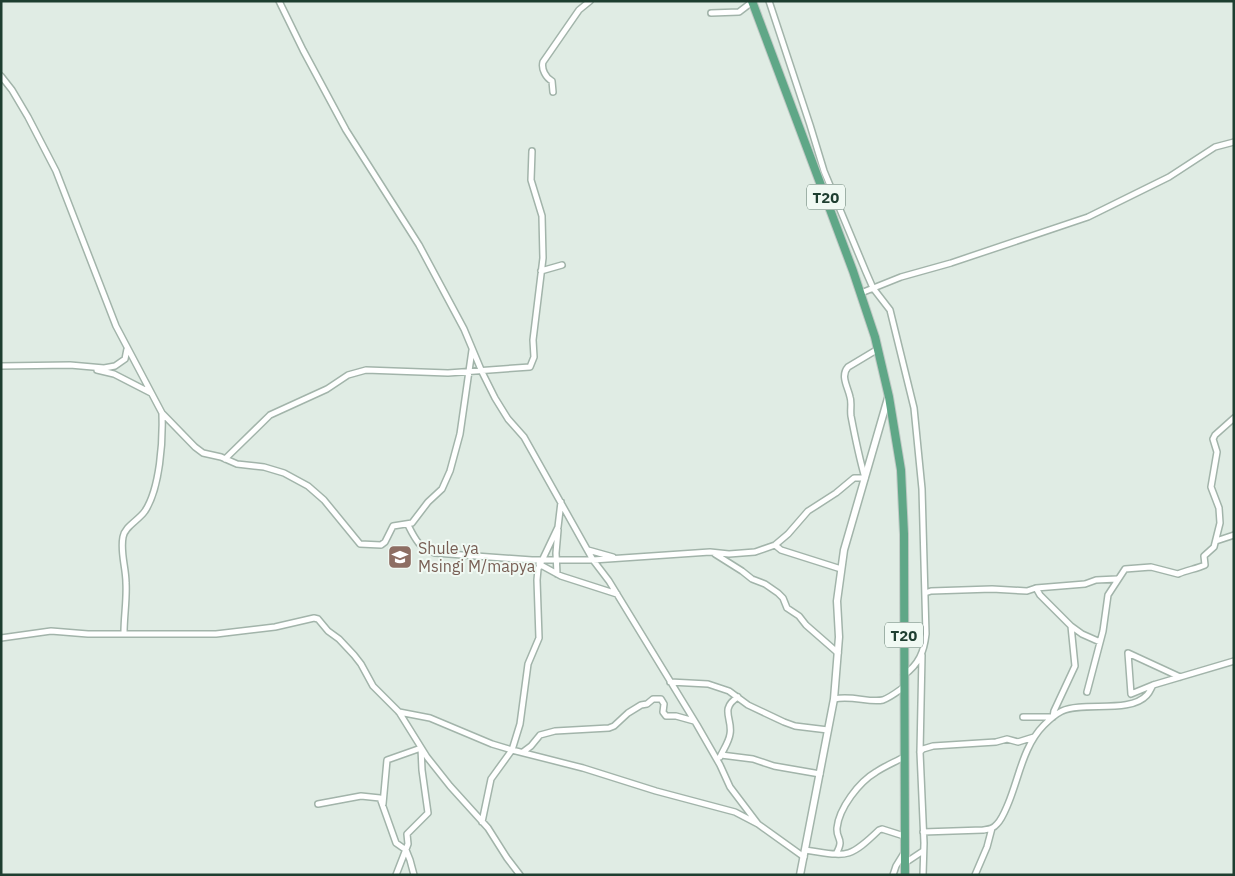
<svg xmlns="http://www.w3.org/2000/svg" width="1235" height="876" font-family="'IBM Plex Sans',sans-serif">
	<style>
		.lines { fill: none; stroke-linecap: round; stroke-linejoin: round }
		.minor-casing { stroke: #a2b4aa; stroke-width: 8 }
		.tertiary-casing { stroke: #a2b4aa; stroke-width: 9 }
		.primary-casing { stroke: #c0c9c5; stroke-width: 10 }
		.minor { stroke: #fff; stroke-width: 5 }
		.tertiary { stroke: #fff; stroke-width: 6 }
		.primary { stroke: #5fa787; stroke-width: 8 }
		.labels { text-anchor: middle; dominant-baseline: central; stroke-width: 4; stroke-linejoin: round; paint-order: stroke }
		.shield { fill: #f0f9f3; stroke: #5d766a; stroke-width: 1 }
		.shield-label { font-size: 15px; font-weight: bold; fill: #1e3e30 }
		.education-label { font-size: 16px; fill: #785e54; stroke: #f0f9f3; text-anchor: start }
	</style>
	<rect width="100%" height="100%" fill="#e0ece4"/>
	<g class="lines">
		<defs>
			<path id="minor" d="M 279,1 L 303,50 L 346,130 L 419,245 L 464,329 L 482,372 L 495,398 L 508,419 L 524,437 L 593,560 L 609,581 L 697,725 L 720,765 L 730,787 L 758,824
				M 769,1 L 810,125 L 824,171 L 866,272 L 873,288 L 890,310 L 914,408 L 922,489 L 926,634 C 924,652 919,664 904,675
				M 711,13 L 739,12 L 752,2
				M 1,76 L 12,90 L 28,117 L 56,171 L 116,326 L 162,413 L 195,447 L 203,453 L 221,457 L 237,464 L 264,467 L 284,473 L 308,486 L 324,500 L 360,544 L 381,545 L 385,542 L 393,526 L 412,523 L 428,502 L 442,489 L 450,471 L 460,434 L 472,350
				M 553,92 L 552,81 C 546,78 541,69 543,62 L 579,10 L 590,1
				M 541,271 L 562,265
				M 861,293 L 901,277 L 951,263 L 1088,217 L 1169,177 L 1215,147 L 1234,142
				M 1,366 L 70,365 L 104,368 L 115,366 L 125,359 L 127,349
				M 97,370 L 114,374 L 151,393
				M 225,459 L 270,415 L 327,389 L 348,375 L 366,370 L 448,373 L 530,367 L 534,357 L 533,340 L 543,258 L 542,216 L 531,180 L 532,151
				M 408,525 C 414,537 420,550 435,553 L 532,560 L 593,560 L 710,552 L 729,554 L 755,552 L 775,545 L 788,534 L 808,511 L 836,493 L 854,478 L 865,478 C 859,457 855,437 851,416 C 850,410 852,402 850,397 C 848,387 840,376 848,367 L 878,349
				M 1216,541 L 1234,535
				M 775,545 L 781,550 L 841,569
				M 588,550 L 613,557
				M 715,554 L 742,571 L 752,579 L 765,584 L 778,593 L 783,598 L 787,608 L 799,616 L 806,625 L 838,653
				M 539,564 L 561,576 L 617,594
				M 557,574 L 556,553 L 558,530
				M 1036,588 L 1085,584 L 1096,580 L 1117,579
				M 925,593 L 931,591 L 992,589 L 1027,591 L 1036,588 L 1040,595 L 1071,626 L 1075,666 L 1054,711 L 1053,717 L 1023,717
				M 1071,626 L 1082,634 L 1100,642
				M 124,633 C 124,616 127,599 126,583 C 126,567 120,553 123,537 C 125,526 138,521 145,511 C 160,488 163,441 162,414
				M 1,638 L 51,631 L 88,634 L 216,634 L 275,627 L 314,618 L 318,619 L 328,631 L 339,639 L 354,655 L 361,664 L 373,686 L 399,712 L 427,757 L 450,786 L 488,828 L 507,858 L 520,875
				M 922,655 L 920,752 L 924,843 L 923,875
				M 670,682 L 708,684 L 729,691 L 748,705 L 784,722 L 795,726 L 828,730
				M 1153,685 L 1131,694 L 1128,653 L 1180,677
				M 1087,692 L 1103,631 L 1108,595 L 1125,569 L 1151,567 L 1178,574 C 1187,570 1196,569 1205,565 L 1204,556 L 1214,547 L 1220,523 L 1219,508 L 1211,487 L 1217,452 L 1213,439 L 1215,435 L 1234,418
				M 834,699 C 852,695 869,703 883,700 C 891,697 897,692 904,687
				M 399,712 L 430,718 L 492,744 L 512,750 L 583,768 L 656,791 L 735,812 L 758,824 L 804,857
				M 523,752 L 531,746 L 540,735 L 555,731 L 609,728 L 614,726 L 628,713 L 641,705 L 647,704 L 653,699 L 661,699 L 664,704 L 663,712 L 666,716 L 676,716 L 694,721
				M 920,752 L 923,749 L 933,746 L 996,742 L 1007,739 L 1018,742 L 1034,737
				M 721,755 L 753,759 L 774,766 L 820,774
				M 720,757 C 723,750 729,742 730,734 C 733,719 719,709 738,697
				M 318,804 L 361,796 L 380,798 L 396,843 L 406,850 L 410,860 L 414,875
				M 383,804 L 387,760 L 421,748 L 422,770 L 428,813 L 407,834 L 408,844 L 396,875
				M 482,822 L 491,779 L 512,750 L 520,724 L 528,664 L 539,638 L 537,580 L 538,569 L 558,527 L 561,502
				M 923,832 L 983,830 C 989,829 993,829 997,824 C 1002,819 1005,811 1008,804 C 1019,778 1023,746 1044,725 C 1049,720 1056,714 1062,711 C 1084,701 1130,714 1147,695 C 1150,692 1151,688 1153,685 L 1234,661
				M 805,850 C 847,856 848,860 879,830 L 882,829 L 904,836
				M 836,854 C 845,838 836,840 837,828 C 839,808 859,782 876,772 C 885,766 895,762 904,757
				M 905,863 L 923,851
				M 893,875 L 896,866 L 904,853
				M 975,875 L 987,847 L 992,828"/>
			<path id="tertiary" d="M 800,875 L 834,699 L 839,637 L 837,601 L 844,550 L 888,398"/>
			<path id="primary" d="M 752,1 L 853,271 L 875,337 L 889,397 L 901,470 L 904,534 L 905,875"/>
		</defs>
		<use href="#minor" class="minor-casing"/>
		<use href="#tertiary" class="tertiary-casing"/>
		<use href="#primary" class="primary-casing"/>
		<use href="#minor" class="minor"/>
		<use href="#tertiary" class="tertiary"/>
		<use href="#primary" class="primary"/>
	</g>
	<defs>
		<symbol id="school-square" viewBox="-11 -11 22 22"><rect x="-9" y="-9" width="18" height="18" rx="4" fill="#8d6e63" stroke="#f0f9f3"/><path d="M0-5L7-2L0 1L-7-2ZM-4 1L0 2.5L4 1V4Q0 6-4 4Z" fill="#fff"/></symbol>
	</defs>
	<g fill-rule="evenodd">
		<use href="#school-square" x="386" y="543" width="28" height="28"/>
	</g>
	<g class="labels">
		<g class="shield">
			<rect x="807" y="184.5" width="38" height="25" rx="4"/>
			<rect x="885" y="622.5" width="38" height="25" rx="4"/>
		</g>
		<g class="shield-label">
			<text x="826" y="197">T20</text>
			<text x="904" y="635">T20</text>
		</g>
		<g class="education-label">
			<text x="418" y="548">Shule ya<tspan x="418" dy="18">Msingi M/mapya</tspan></text>
		</g>
	</g>
	<rect width="1235" height="876" fill="none" stroke="#1e3e30" stroke-width="5"/>
</svg>
